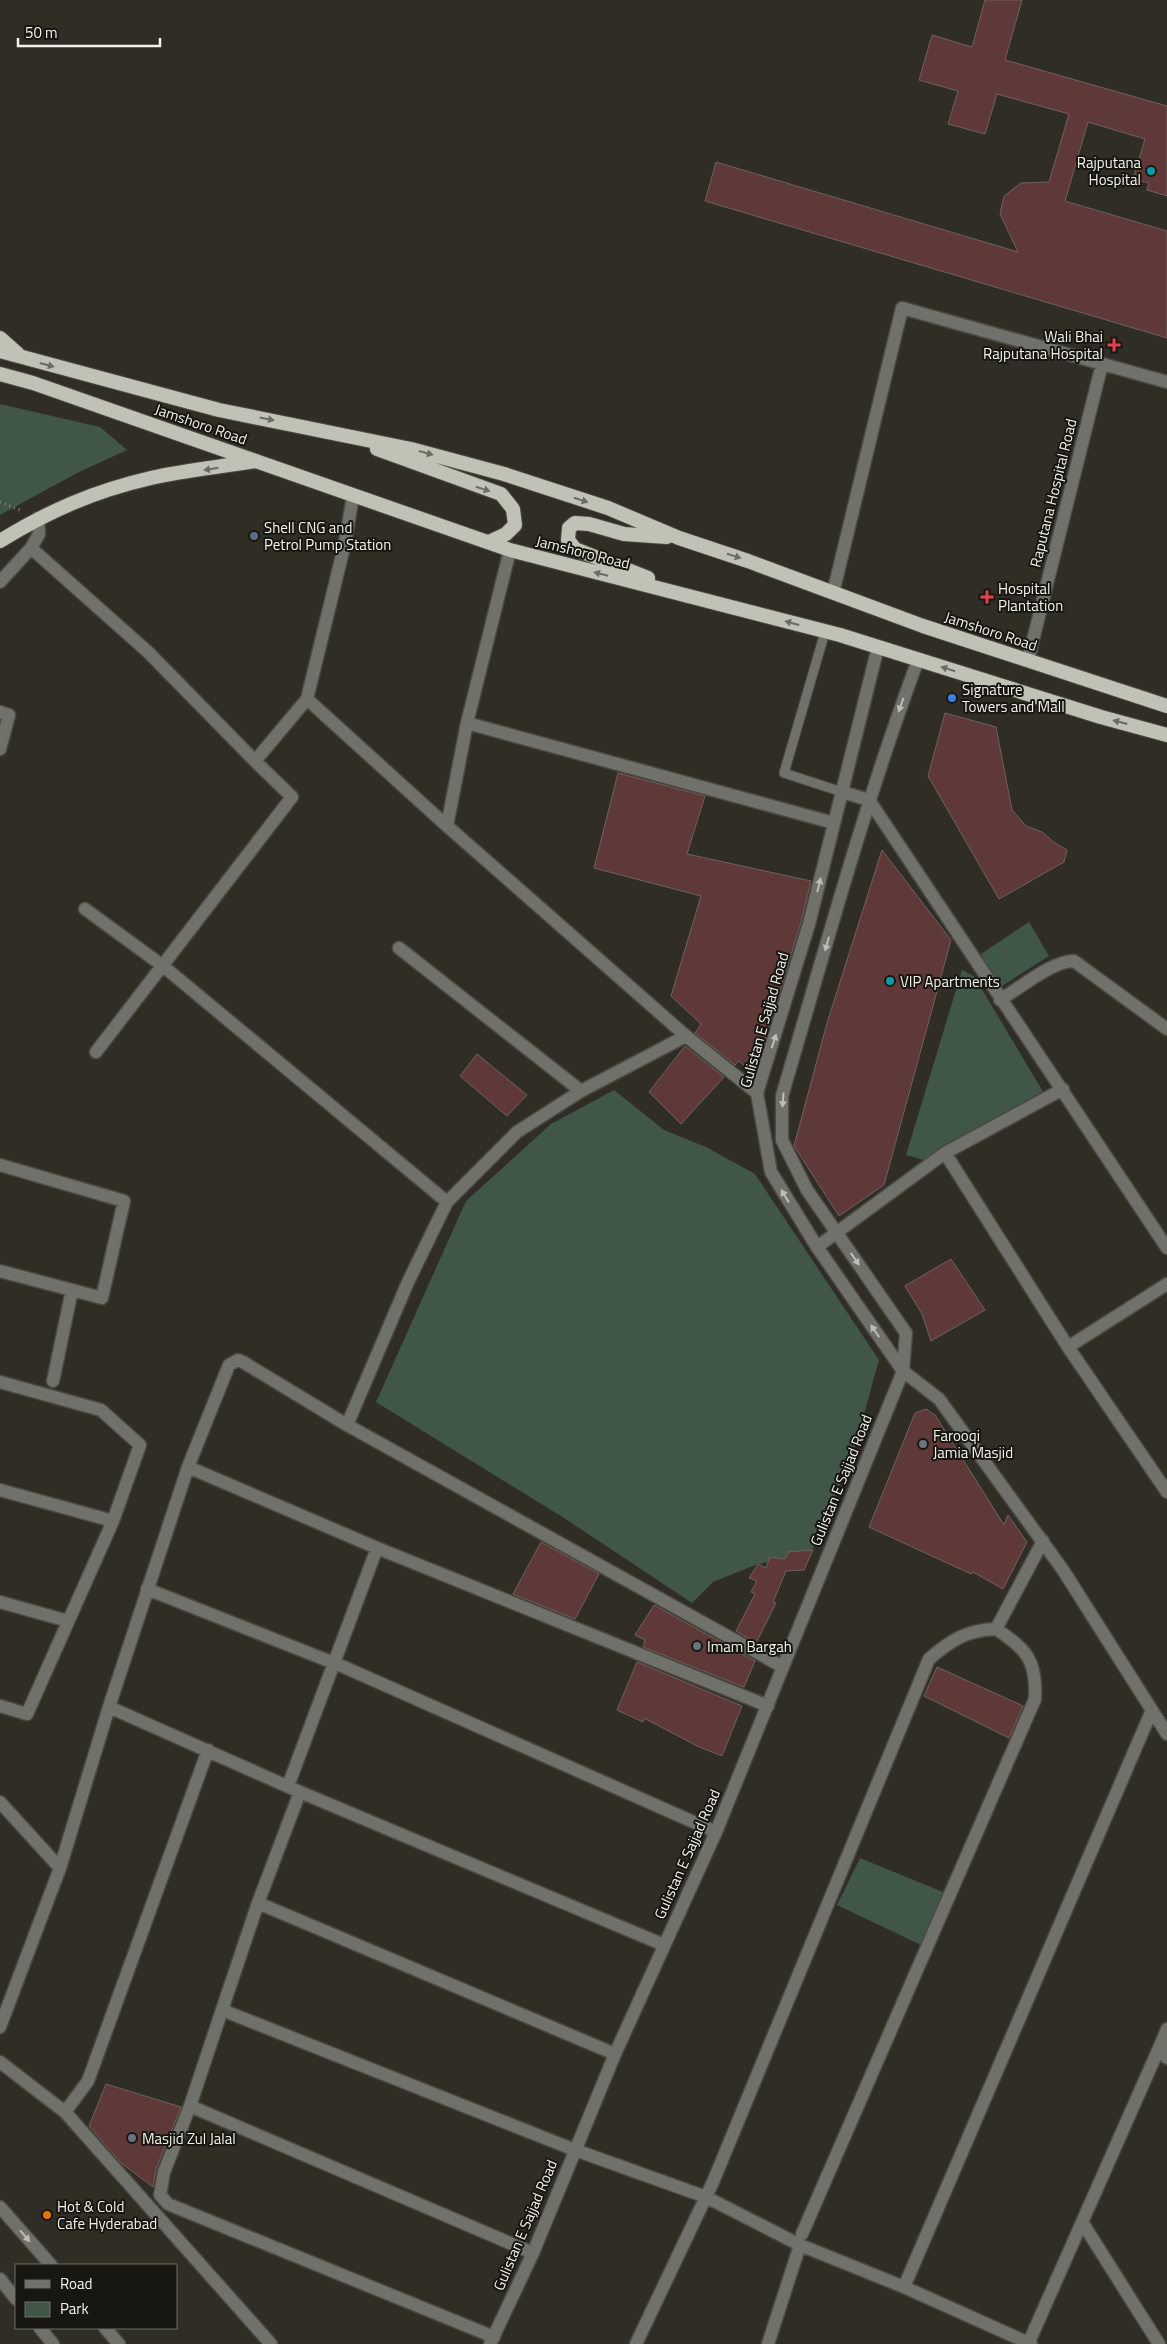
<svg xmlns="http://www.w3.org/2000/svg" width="1167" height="2344" font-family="'Titillium Web',sans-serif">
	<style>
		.green { fill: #405646 }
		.building { fill: #5f3938; stroke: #6f6161 }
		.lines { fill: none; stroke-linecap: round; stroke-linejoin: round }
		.service-casing { stroke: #4b4940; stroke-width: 11 }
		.minor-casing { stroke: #4b4940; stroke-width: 15 }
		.tertiary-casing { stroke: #4b4940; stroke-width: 15 }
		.trunk-casing { stroke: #4b4940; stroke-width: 16 }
		.path { stroke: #86847c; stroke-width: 3; stroke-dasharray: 1 4; stroke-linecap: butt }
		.service { stroke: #71716c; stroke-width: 9 }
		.minor { stroke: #71716c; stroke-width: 12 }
		.tertiary { stroke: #71716c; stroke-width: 12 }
		.trunk { stroke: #c0c2b6; stroke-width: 14 }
		.oneway { fill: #6c6c64 }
		.oneway2 { fill: #bebeb8 }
		.culture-dot { fill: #0f9aa8; stroke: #171611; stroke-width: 2 }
		.health-dot { fill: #e0444e; stroke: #171611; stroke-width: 2 }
		.service-dot { fill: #5c6f8a; stroke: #171611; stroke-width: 2 }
		.shop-dot { fill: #3f7fe0; stroke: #171611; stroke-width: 2 }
		.worship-dot { fill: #6b7280; stroke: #171611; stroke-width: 2 }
		.food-dot { fill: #e8710a; stroke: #171611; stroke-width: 2 }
		.labels { text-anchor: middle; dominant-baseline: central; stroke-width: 4; stroke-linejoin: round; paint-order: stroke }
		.poi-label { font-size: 15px; fill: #f2f1ea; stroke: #171611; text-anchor: start }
		.street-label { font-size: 15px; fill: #f2f1ea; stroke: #171611 }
	</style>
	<rect width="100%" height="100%" fill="#302e24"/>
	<path class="green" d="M 0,404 L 100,427 L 127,450 L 77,473 L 0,515 Z
		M 1029,922 L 1049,956 L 997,989 L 981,954 Z
		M 962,970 L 974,976 L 1045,1095 L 924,1160 L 906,1155 Z
		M 614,1090 L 664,1130 L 706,1147 L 755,1174 L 879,1360 L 852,1457 L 810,1555 L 758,1564 L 713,1582 L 692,1603 L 564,1518 L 376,1402 L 466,1201 L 551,1124 Z
		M 860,1858 L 943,1892 L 921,1945 L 837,1905 Z"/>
	<path class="building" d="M 985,0 L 1022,0 L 1005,60 L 1167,106 L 1167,196 L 1147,190 L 1149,183 L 1133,179 L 1145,139 L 1088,122 L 1065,201 L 1167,231 L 1167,338 L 705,201 L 716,162 L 1018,252 L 1000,214 L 1004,196 L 1021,183 L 1049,182 L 1069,114 L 997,94 L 985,134 L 948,124 L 958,91 L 919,80 L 932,35 L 972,47 Z
		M 945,713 L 996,727 L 1012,810 L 1026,826 L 1042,832 L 1055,843 L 1067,850 L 1064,862 L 999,899 L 928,776 Z
		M 618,773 L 705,796 L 687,854 L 811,881 L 801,922 L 756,1069 L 749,1070 L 739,1061 L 735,1065 L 695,1033 L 701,1024 L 671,996 L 701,896 L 594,868 Z
		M 882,850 L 951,940 L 884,1185 L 839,1216 L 794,1146 L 827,1023 Z
		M 685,1046 L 724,1077 L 681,1124 L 649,1092 Z
		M 477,1054 L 527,1095 L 507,1116 L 460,1076 Z
		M 951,1259 L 985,1310 L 931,1341 L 922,1314 L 905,1286 Z
		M 926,1409 L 935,1415 L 1004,1525 L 1008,1515 L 1027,1542 L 1003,1589 L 973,1572 L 971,1574 L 869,1527 L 915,1413 Z
		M 541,1542 L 599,1574 L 575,1619 L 513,1594 Z
		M 813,1550 L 804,1570 L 786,1571 L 773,1602 L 776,1603 L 756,1643 L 736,1631 L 755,1594 L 751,1592 L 757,1581 L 749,1578 L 758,1564 L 766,1568 L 770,1557 L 785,1559 L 788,1552 Z
		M 654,1605 L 755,1661 L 744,1687 L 643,1647 L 645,1640 L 635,1635 Z
		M 637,1662 L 742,1706 L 722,1756 L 697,1746 L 644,1718 L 643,1722 L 617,1710 Z
		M 937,1667 L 1023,1706 L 1009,1738 L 924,1696 Z
		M 106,2084 L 181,2107 L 156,2169 L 153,2187 L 121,2163 L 89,2126 Z"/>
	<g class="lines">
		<defs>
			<path id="service" d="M 825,632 L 784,773 L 842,792"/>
			<path id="minor" d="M 353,496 L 345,543 L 307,699 L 447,826
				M 31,548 L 148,652 L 255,761
				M 0,582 L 31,548 L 39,534 L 38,518
				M 833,593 L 902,308 L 1167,382
				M 1028,660 L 1102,364
				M 0,712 L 9,715 L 0,749
				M 467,723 L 510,550
				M 842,792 L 869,800 L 1167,1248
				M 85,909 L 163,966 L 447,1202
				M 399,948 L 581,1091
				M 1000,1000 C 1020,988 1052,961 1074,961 L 1167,1029
				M 686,1036 L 447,826 L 467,723 L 834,823
				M 96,1052 L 292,797 L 255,761 L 307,699
				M 945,1153 L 1068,1347 L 1167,1492
				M 0,1165 L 124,1201 L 102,1298 L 72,1290 L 53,1381
				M 817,1247 L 945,1153 L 1063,1089
				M 0,1271 L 72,1290
				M 1068,1347 L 1167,1284
				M 903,1371 L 939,1399 L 1063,1570 L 1167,1734
				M 0,1382 L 101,1410 L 140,1445 L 113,1521 L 27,1714 L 0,1706
				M 347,1425 L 408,1282 L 447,1202 L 517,1132 L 581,1091 L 686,1036 L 757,1093
				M 0,1490 L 113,1521
				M 147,1589 L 344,1667 L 716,1832
				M 0,1602 L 68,1621
				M 768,1706 L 377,1548 L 188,1467 L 229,1365 L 238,1360 L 243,1362 L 347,1425 L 783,1667
				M 109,1707 L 188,1467
				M 288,1786 L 377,1548
				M 300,1792 L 664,1945
				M 0,1802 L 60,1868
				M 258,1903 L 615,2054
				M 222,2010 L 190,2106 L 164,2172 L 160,2195 L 168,2204 L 494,2337
				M 0,2027 L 60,1868 L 109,1707 L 300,1792 L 258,1903 L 222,2010 L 575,2150 L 706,2197 L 800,2245 L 904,2287 L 1031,2344
				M 1167,2029 L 1160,2046 L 1167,2058
				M 0,2062 L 65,2112 L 271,2344
				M 190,2106 L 533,2253
				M 65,2112 L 88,2081 L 208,1750
				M 1082,2222 L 1159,2344
				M 802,2234 L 1035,1699 C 1037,1661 1027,1649 996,1629 L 1043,1541
				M 904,2287 L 1152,1710
				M 1029,2342 L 1160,2046
				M 636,2344 L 713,2182 L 929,1659 C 951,1640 967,1630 996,1629
				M 768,2344 L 800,2245"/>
			<path id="tertiary" d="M 878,647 L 809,924 L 757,1093 L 771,1172 L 817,1247 L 903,1371
				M 0,2207 L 51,2265
				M 0,2279 L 16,2299
				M 40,2328 L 53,2344
				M 105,2328 L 119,2344
				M 490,2344 L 533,2253 L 615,2054 L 716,1832 L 903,1371 L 906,1333 L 807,1190 L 782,1140 L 782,1096 C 825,950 865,802 918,660"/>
			<path id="trunk" d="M 0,338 L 18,354
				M 0,351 L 219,410 L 411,449 L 504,474 L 608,508 L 679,538 L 748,561 L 923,626 L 1167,706
				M 0,374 L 33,383 L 510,550 L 840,635 L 1101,717 L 1167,735
				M 377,449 L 501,494 L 513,509 L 515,525 L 506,534 L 489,542
				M 0,541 C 49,511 94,491 151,478 C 185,470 221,467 256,461
				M 648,578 L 575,549 L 568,540 L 569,528 L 575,523 L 589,524 L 624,534 L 667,537"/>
		</defs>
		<use href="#service" class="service-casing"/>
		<use href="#minor" class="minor-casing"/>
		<use href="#tertiary" class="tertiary-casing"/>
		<use href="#trunk" class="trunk-casing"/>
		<path class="path" d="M 0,502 L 20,510"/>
		<use href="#service" class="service"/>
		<use href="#minor" class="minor"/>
		<use href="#tertiary" class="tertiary"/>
		<use href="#trunk" class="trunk"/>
	</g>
	<defs><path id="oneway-solid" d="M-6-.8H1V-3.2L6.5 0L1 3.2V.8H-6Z" transform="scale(1.25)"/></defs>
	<g class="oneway">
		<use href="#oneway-solid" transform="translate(47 365) rotate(15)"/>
		<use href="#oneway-solid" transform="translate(267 419) rotate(11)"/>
		<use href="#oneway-solid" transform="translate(426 453) rotate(15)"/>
		<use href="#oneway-solid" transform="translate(211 469) rotate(171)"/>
		<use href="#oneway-solid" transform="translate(483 489) rotate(18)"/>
		<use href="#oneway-solid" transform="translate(581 500) rotate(18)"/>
		<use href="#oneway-solid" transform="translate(734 556) rotate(18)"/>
		<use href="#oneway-solid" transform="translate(601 574) rotate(-166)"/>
		<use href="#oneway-solid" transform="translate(792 623) rotate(-165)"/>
		<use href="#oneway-solid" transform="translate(948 669) rotate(-162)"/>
		<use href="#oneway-solid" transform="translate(1120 722) rotate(-165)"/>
	</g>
	<g class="oneway2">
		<use href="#oneway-solid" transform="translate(901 705) rotate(110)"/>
		<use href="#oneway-solid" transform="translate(819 885) rotate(-76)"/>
		<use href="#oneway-solid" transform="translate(827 944) rotate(106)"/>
		<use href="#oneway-solid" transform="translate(774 1041) rotate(-72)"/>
		<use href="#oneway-solid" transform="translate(783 1100) rotate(94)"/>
		<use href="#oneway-solid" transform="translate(785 1196) rotate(-122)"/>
		<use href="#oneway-solid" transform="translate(855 1259) rotate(55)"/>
		<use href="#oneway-solid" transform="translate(875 1331) rotate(-125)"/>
		<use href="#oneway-solid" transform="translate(25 2236) rotate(49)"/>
	</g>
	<g class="culture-dot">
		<circle cx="1151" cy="171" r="5"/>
		<circle cx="890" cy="981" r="5"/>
	</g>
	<g class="health-dot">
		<path d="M1111.5 337.5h5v5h5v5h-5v5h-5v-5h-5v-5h5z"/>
		<path d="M984.5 589.5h5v5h5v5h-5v5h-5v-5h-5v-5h5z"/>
	</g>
	<circle class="service-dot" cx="254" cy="536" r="5"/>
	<circle class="shop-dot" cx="952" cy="698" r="5"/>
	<g class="worship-dot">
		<circle cx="923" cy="1444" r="5"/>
		<circle cx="697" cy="1646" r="5"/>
		<circle cx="132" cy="2138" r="5"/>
	</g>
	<circle class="food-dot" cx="47" cy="2215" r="5"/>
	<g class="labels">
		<g class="poi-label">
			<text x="1141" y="162" text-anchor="end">Rajputana<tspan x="1141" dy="17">Hospital</tspan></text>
			<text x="1103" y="336" text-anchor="end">Wali Bhai<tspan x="1103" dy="17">Rajputana Hospital</tspan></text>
			<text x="264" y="527">Shell CNG and<tspan x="264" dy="17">Petrol Pump Station</tspan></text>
			<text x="998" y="588">Hospital<tspan x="998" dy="17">Plantation</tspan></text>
			<text x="962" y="689">Signature<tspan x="962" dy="17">Towers and Mall</tspan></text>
			<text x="900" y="981">VIP Apartments</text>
			<text x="933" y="1435">Farooqi<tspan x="933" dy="17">Jamia Masjid</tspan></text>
			<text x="707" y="1646">Imam Bargah</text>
			<text x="142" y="2138">Masjid Zul Jalal</text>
			<text x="57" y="2206">Hot &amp; Cold<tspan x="57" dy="17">Cafe Hyderabad</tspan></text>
		</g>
		<g class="street-label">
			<text transform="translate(201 424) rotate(19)">Jamshoro Road</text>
			<text transform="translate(1053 493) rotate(-76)">Raputana Hospital Road</text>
			<text transform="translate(583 552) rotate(14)">Jamshoro Road</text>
			<text transform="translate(991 631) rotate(18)">Jamshoro Road</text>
			<text transform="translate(764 1020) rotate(-74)">Gulistan E Sajjad Road</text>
			<text transform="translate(841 1480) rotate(-68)">Gulistan E Sajjad Road</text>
			<text transform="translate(687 1854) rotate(-66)">Gulistan E Sajjad Road</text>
			<text transform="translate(525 2225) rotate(-67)">Gulistan E Sajjad Road</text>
		</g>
	</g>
	<rect x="15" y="2264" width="162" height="65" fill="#171611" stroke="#6f6e68"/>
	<rect x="25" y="2280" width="25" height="8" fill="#71716c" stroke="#6f6e68"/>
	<text x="60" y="2289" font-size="15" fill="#f2f1ea">Road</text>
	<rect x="25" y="2302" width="25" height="15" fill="#405646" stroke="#6f6e68"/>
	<text x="60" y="2314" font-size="15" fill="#f2f1ea">Park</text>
	<path d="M18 38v8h142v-8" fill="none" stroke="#f2f1ea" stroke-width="2.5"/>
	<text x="25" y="38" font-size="15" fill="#f2f1ea" stroke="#171611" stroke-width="4" paint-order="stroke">50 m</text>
</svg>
